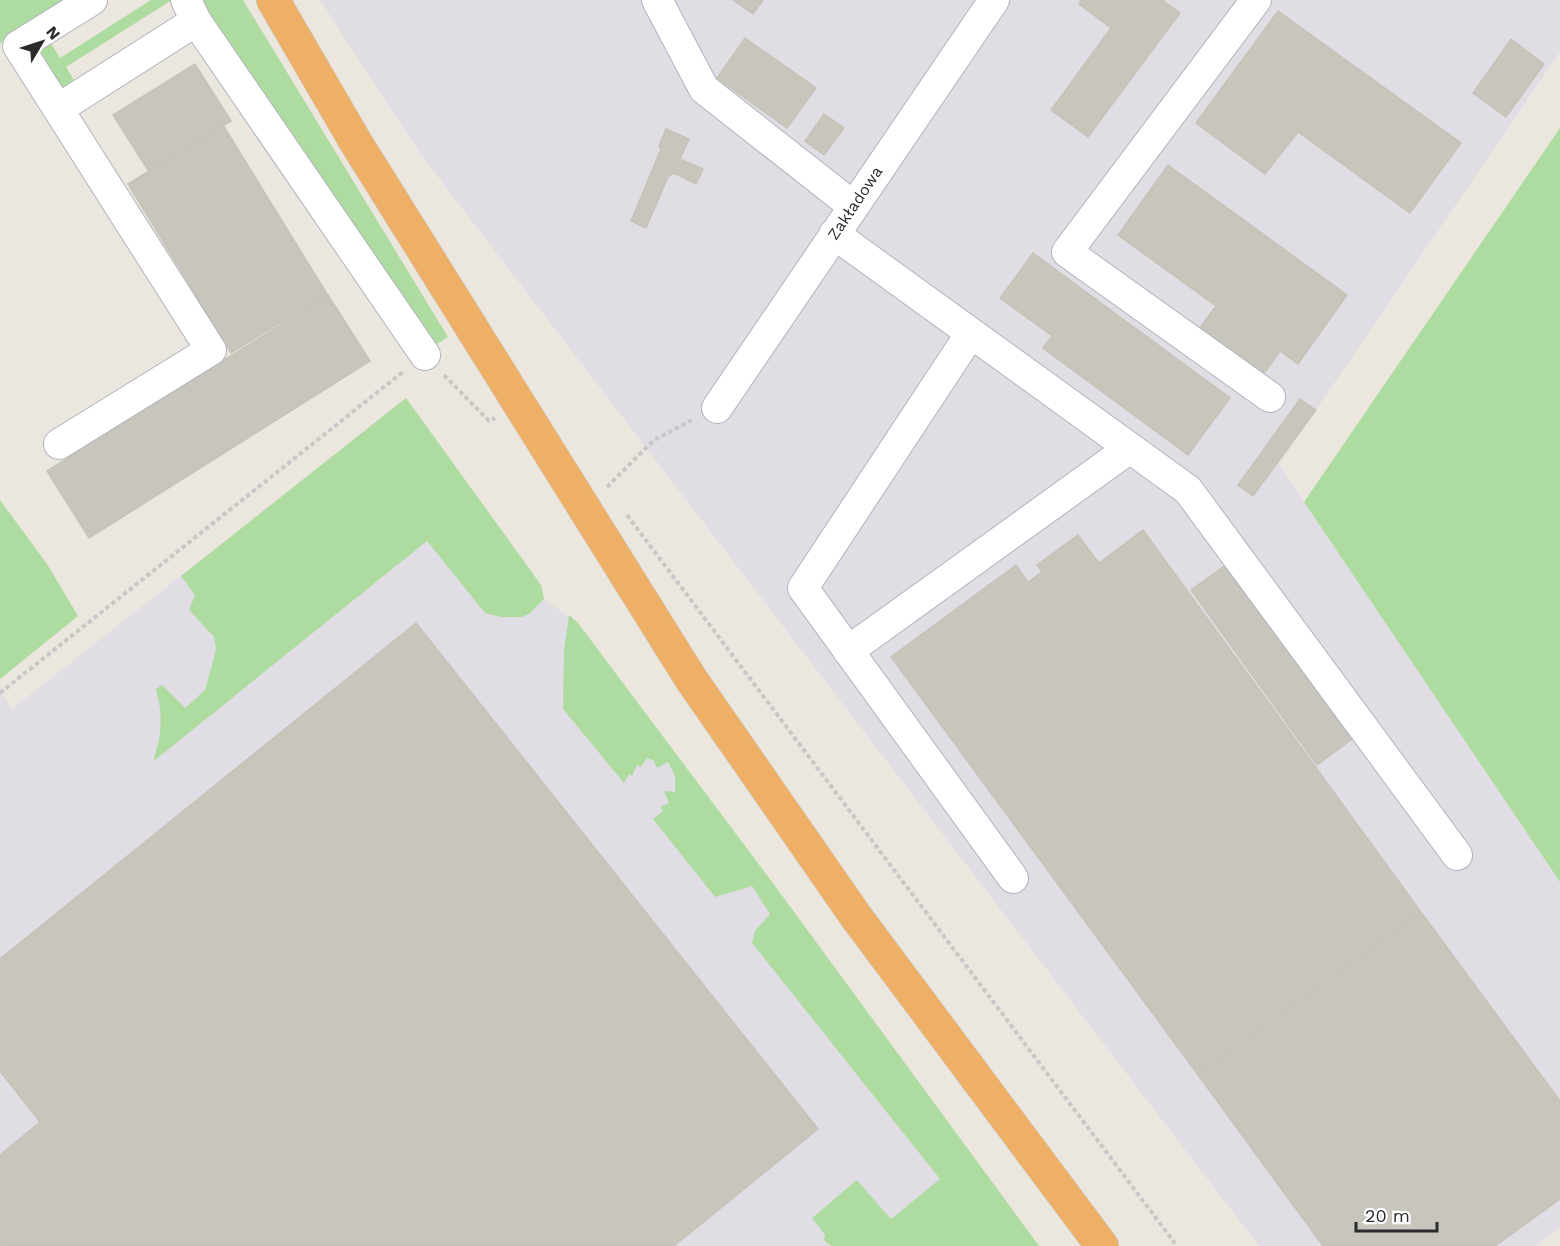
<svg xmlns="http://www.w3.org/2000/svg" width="1560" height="1246" font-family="'Work Sans',sans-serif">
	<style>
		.industrial { fill: #e0dee4 }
		.green { fill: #aedca0 }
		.building { fill: #c7c5bc; stroke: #c6c3b8; stroke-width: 1.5 }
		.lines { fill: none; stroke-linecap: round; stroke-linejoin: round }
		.minor-casing { stroke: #b1b3bd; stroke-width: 32 }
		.highway-casing { stroke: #c8c8c8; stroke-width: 34 }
		.path { stroke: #c8c8c8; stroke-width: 4; stroke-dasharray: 4.5 3; stroke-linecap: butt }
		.minor { stroke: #fff; stroke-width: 30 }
		.highway { stroke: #eeb066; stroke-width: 33 }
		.labels { text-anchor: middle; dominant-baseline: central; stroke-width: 5; stroke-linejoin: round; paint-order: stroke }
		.street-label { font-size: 16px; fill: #2b2b2b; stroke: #fff }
	</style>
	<rect width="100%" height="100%" fill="#ebe7de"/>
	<path class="industrial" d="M 320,0 L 1560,0 L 1560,52 L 1279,464 L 1560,882 L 1560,1228 L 1535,1246 L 1259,1246 L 419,152 Z
		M 406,398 L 541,585 L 544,599 L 578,623 L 775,886 L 1039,1246 L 0,1246 L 0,691 L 12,709 Z"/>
	<path class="green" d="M 0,0 L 67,0 L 0,43 Z
		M 151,0 L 172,0 L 66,67 L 76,84 L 66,88 C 54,85 39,60 40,48 L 49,40 L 60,58 Z
		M 198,0 L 243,0 L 448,337 L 431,348 Z
		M 1560,128 L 1560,882 L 1304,502 Z
		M 406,398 L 541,585 L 544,599 L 529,614 L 522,617 L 501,617 L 485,613 L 427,541 L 155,760 L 154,758 C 162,734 163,714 156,689 L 162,685 L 185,708 L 205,690 L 216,650 L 214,637 L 189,610 L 195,595 L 181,576 Z
		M 0,500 L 47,564 L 78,616 L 0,679 Z
		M 569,615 L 578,623 L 775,886 L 1039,1246 L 831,1246 L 824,1240 L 825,1235 L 812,1218 L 857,1180 L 891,1219 L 940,1179 L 752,943 L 755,931 L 770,914 L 752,886 L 715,897 L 653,819 L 663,811 L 660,807 L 669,803 L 664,791 L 675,792 L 675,776 L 668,762 L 657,768 L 654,761 L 647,758 L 641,767 L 637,765 L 632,776 L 629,774 L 624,783 L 563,709 L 564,651 Z"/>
	<path class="building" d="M 733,0 L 763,0 L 753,14 Z
		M 1081,0 L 1162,0 L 1180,13 L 1088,137 L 1051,110 L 1111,28 L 1079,4 Z
		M 1278,11 L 1461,143 L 1410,213 L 1298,132 L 1265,174 L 1196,123 Z
		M 745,38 L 816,88 L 787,128 L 717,78 Z
		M 1511,39 L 1544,64 L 1506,117 L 1473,93 Z
		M 195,64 L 231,121 L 149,172 L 113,115 Z
		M 824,114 L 844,128 L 824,155 L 805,141 Z
		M 223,125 L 327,294 L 231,353 L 128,184 Z
		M 666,129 L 689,139 L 680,159 L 703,169 L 696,184 L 674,173 L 668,177 L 646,228 L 631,221 L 661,149 L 659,146 Z
		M 1168,165 L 1347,295 L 1298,364 L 1280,351 L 1257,383 L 1193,337 L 1216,306 L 1118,235 Z
		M 1033,253 L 1230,398 L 1188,455 L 1043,348 L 1052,336 L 1000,298 Z
		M 328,295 L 370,361 L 89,538 L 47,471 Z
		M 1300,399 L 1316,410 L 1253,496 L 1238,485 Z
		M 1143,530 L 1421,912 L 1198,1075 L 891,657 L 1016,565 L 1028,582 L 1042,572 L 1037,565 L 1078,535 L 1099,563 Z
		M 1226,565 L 1352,739 L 1317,765 L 1191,590 Z
		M 416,623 L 818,1129 L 674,1246 L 0,1246 L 0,1155 L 40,1122 L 0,1071 L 0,959 Z
		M 1421,912 L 1560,1101 L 1560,1199 L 1495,1246 L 1323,1246 L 1198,1075 Z"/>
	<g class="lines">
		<defs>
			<path id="minor" d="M 92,0 L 18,46 L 58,109 L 196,21
				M 186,0 L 196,21 L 425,355
				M 657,0 L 704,89 L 853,206
				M 1256,0 L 1067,252 L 1270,397
				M 58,109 L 211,350 L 59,444
				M 834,234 L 1130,448 L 848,651
				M 971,333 L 803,588 L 1013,878
				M 717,408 L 994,0
				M 1130,448 L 1188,490 L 1457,855"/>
			<path id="highway" d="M 273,0 L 355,141 L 691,679 L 857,918 L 1102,1246"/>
		</defs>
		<use href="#minor" class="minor-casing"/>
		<use href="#highway" class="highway-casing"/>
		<path class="path" d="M 444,375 L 489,421 L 495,418
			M 607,487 L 654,440 L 692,420
			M 627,515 L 1177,1246
			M 0,693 L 404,371"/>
		<use href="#minor" class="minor"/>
		<use href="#highway" class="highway"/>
	</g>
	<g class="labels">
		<g class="street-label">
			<text transform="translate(855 203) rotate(-56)">Zakładowa</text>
		</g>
	</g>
	<g transform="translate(42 42) rotate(51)" stroke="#ffffff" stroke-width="4.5" paint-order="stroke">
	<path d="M0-4.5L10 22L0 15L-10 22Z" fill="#2b2b2b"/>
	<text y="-9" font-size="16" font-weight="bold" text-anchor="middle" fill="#2b2b2b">N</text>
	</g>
	<path d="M1356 1222v9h81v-9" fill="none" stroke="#2b2b2b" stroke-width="3"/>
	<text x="1365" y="1222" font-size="18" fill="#2b2b2b" stroke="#ffffff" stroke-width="4.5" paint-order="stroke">20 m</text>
</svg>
